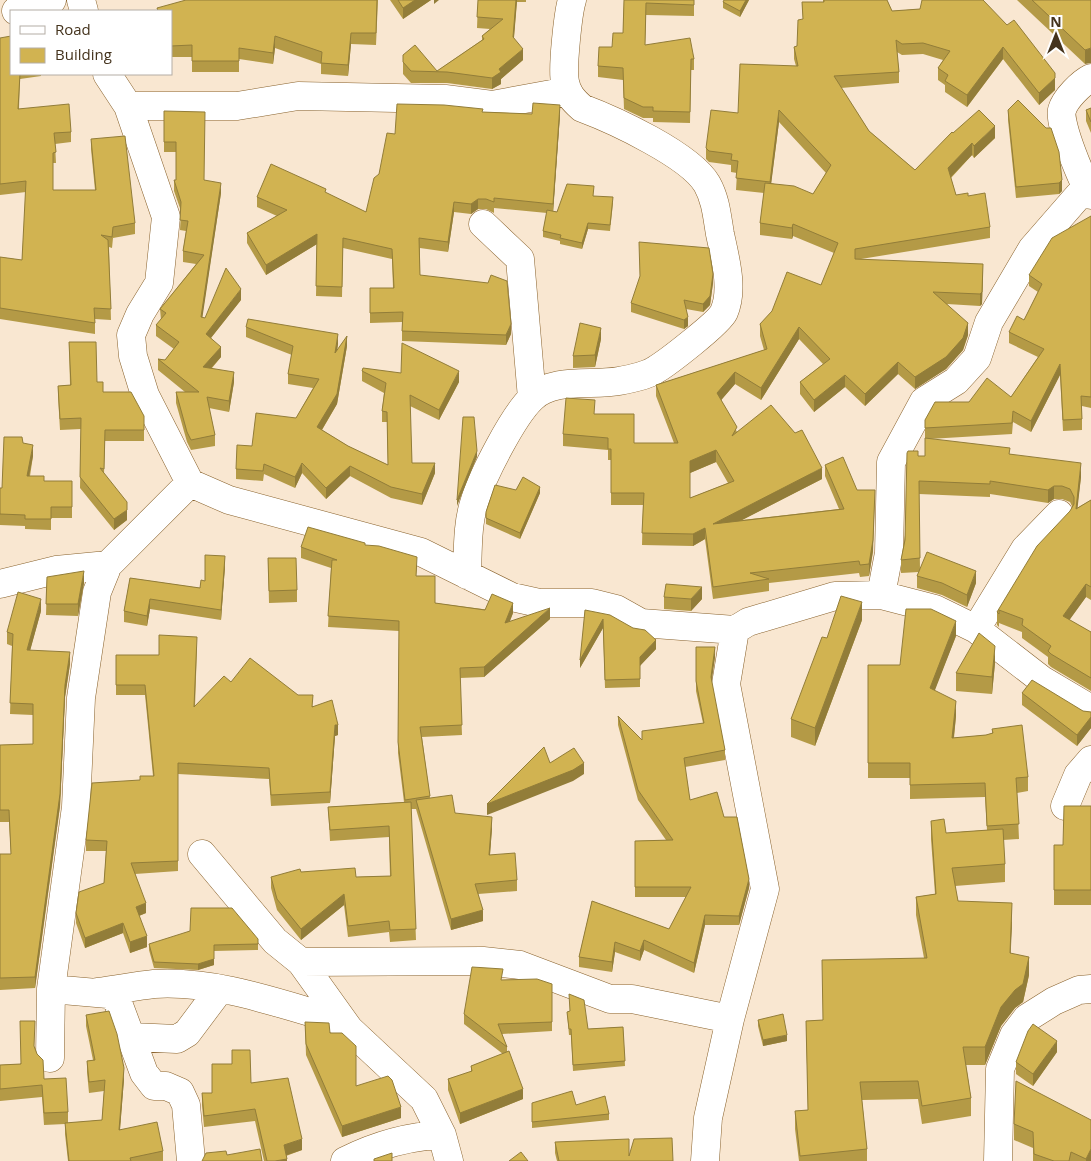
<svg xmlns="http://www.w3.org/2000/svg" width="1091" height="1161" font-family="'Open Sans',sans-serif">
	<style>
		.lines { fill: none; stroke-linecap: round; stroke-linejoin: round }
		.minor-casing { stroke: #89622c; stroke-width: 29 }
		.minor { stroke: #fff; stroke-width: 28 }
		.wall { fill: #b49a46; fill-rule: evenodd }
		.shaded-wall { fill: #927d39 }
		.building { fill: #d1b351; stroke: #927d39; fill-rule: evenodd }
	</style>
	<rect width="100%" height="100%" fill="#f9e7d1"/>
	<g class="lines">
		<defs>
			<path id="minor" d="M 81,0 L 84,11
				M 16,11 L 52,0
				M 107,74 L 128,106 L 166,217 L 159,283 L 140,314 L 131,335 L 133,356 L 145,395 L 190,483
				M 1091,78 C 1081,83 1065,99 1062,110 C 1058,124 1083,182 1091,195
				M 128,106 L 237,106 L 298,96 L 445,99 L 492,105 L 568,91
				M 483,224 L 520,259 L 532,398
				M 467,575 C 468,550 467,523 475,500 C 483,475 513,416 532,398 C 553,377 592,386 619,381 C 630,379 646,376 655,370 C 667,363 719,323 724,312 C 734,289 725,258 720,234 C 717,217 716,200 707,184 C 690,155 614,120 582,108 C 574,101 567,94 565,82 C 562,69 568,13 572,0
				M 0,584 L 56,570 L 108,565
				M 881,595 L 889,553 L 891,462 L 924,401 L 956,381 L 977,358 L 989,322 L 1032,249 L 1086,187
				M 976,629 L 1025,549 L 1059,514
				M 1065,806 L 1078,775 L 1091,760
				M 202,854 L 275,941 L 301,962 L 483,961 L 520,965 L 610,999 L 632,999 L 730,1019
				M 301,962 L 349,1029 L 424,1099 L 442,1135 L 449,1161
				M 51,989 L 108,994 L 117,1000 L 144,1073 L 154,1086 L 166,1086 L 180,1092 L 186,1105 L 191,1161
				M 98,992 C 116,990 135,986 154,984 C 218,980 283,1005 344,1022
				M 131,1037 L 177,1039 L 187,1033 L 220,989
				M 50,1058 L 51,989 L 76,807 L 81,698 L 97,592 L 108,565 L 190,483 L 229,500 L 421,552 L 512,597 L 539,603 L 592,603 L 616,609 L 641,623 L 735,630
				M 345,1161 C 375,1146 409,1136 442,1135
				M 705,1161 L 708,1118 L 730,1019 L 765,889 L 726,684 L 735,630 L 748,622 L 835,596 L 881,595 L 935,609 L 976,629 L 1042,680 L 1091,709
				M 998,1161 L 1000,1069 L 1014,1035 L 1027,1018 L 1054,1001 L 1079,990 L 1091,989"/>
		</defs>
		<use href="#minor" class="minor-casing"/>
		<use href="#minor" class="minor"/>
	</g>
	<path class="wall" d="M 378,0 L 376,45 L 351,44 L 348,76 L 321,74 L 321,64 L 275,48 L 273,64 L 239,59 L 239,72 L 192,72 L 192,57 L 171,57 L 171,11 L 157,11 L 157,8 Z
		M 390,0 L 431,0 L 403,19 Z
		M 478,0 L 526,0 L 526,2 L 517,2 L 514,38 L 523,60 L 501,79 L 501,84 L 492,89 L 447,83 L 411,83 L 403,74 L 403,55 L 437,71 L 482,40 L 482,36 L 490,29 L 477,28 Z
		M 624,0 L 694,0 L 694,16 L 646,15 L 645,45 L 694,59 L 694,70 L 691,70 L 690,123 L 653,122 L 653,118 L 643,118 L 624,109 L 623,80 L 598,77 L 598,66 L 623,33 Z
		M 749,0 L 740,17 L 723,8 L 723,2 Z
		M 823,0 L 887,0 L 892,11 L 920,9 L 983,0 L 1055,90 L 1039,105 L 1003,59 L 967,107 L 945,92 L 945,85 L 938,80 L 938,68 L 943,60 L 923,54 L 902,55 L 897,52 L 899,72 L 899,83 L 841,88 L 869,131 L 915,170 L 953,133 L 995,138 L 974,158 L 972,155 L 951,178 L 956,195 L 968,196 L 990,227 L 990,238 L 861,259 L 983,276 L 982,304 L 980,306 L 947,304 L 968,335 L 963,350 L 946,369 L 915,389 L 898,374 L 865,406 L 845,387 L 814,412 L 800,394 L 800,382 L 823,364 L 799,339 L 761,400 L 735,384 L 721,400 L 737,432 L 822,479 L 742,520 L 839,509 L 825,476 L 825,465 L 873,551 L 869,576 L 860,577 L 859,573 L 769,583 L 769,591 L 713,599 L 705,539 L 693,546 L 642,545 L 643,505 L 611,505 L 611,460 L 608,460 L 608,450 L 563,446 L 563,434 L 595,414 L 634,443 L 674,443 L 656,396 L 656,385 L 764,350 L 760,336 L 760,324 L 821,285 L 834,253 L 793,236 L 792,239 L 760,235 L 760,223 L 764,193 L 736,190 L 737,173 L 731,172 L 731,165 L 709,162 L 706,159 L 706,148 L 738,113 L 796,66 L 794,59 L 794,47 L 797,46 L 803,19 L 802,2 L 823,2 ZM 779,122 L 826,173 L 813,194 L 771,183 ZM 716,462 L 728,483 L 690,498 L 690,473 Z
		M 1017,0 L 1091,0 L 1085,64 Z
		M 0,38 L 11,74 L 41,74 L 41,76 L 20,79 L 19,109 L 71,132 L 71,142 L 55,144 L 56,163 L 53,163 L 53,190 L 95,190 L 91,149 L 91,139 L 135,223 L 135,234 L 113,238 L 112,248 L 109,247 L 111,320 L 95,319 L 95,334 L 0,319 L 0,257 L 22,260 L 26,192 L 0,195 Z
		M 1091,108 L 1091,133 L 1086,121 L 1086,110 Z
		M 1008,110 L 1046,128 L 1062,191 L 1059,194 L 1016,198 L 1008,120 Z
		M 164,111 L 204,180 L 221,193 L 202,317 L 205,318 L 241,300 L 211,338 L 221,357 L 212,368 L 234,382 L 229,412 L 209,408 L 215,435 L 215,446 L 191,450 L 187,442 L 176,403 L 176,392 L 185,392 L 158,370 L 158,359 L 165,360 L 174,349 L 156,336 L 156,325 L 161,320 L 160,309 L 196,264 L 183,262 L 183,251 L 186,231 L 180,230 L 181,211 L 174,191 L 174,180 L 176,180 L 176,152 L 164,152 Z
		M 483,112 L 560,115 L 553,211 L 557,212 L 594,196 L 613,203 L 610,231 L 588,229 L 582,249 L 560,244 L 560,241 L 543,237 L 543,231 L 547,213 L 494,208 L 494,213 L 486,209 L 478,209 L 471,214 L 454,212 L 448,252 L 420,248 L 420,275 L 511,334 L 506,345 L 402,341 L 402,322 L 370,323 L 370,288 L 393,288 L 392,259 L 343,248 L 342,297 L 316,296 L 317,244 L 266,275 L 247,243 L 247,233 L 277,216 L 257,207 L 257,197 L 326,193 L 366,212 L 379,174 L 395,134 Z
		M 1091,216 L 1091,408 L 1082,406 L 1082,430 L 1063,431 L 1060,375 L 1031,432 L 1013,422 L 1012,434 L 929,439 L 1010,454 L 1081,477 L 1077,508 L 1091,500 L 1091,600 L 1086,597 L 1069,620 L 1091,632 L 1091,691 L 1051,667 L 1048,664 L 1048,657 L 1022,638 L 1022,632 L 999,623 L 999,627 L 997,625 L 997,612 L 1070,511 L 1073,508 L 1070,502 L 1062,499 L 1054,499 L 1048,503 L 990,494 L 990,497 L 919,494 L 920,570 L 976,583 L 967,607 L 942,595 L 917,588 L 917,576 L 919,572 L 901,573 L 901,560 L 918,456 L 925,456 L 925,420 L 969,402 L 1011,397 L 1038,357 L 1009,343 L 1009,332 L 1024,320 L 1038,292 L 1029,286 L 1029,275 Z
		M 713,283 L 710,305 L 703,312 L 686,309 L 688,326 L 684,329 L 631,312 L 631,303 Z
		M 246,327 L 338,344 L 337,350 L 347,346 L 337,404 L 322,430 L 348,446 L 388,465 L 387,422 L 382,422 L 382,411 L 384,393 L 362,381 L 362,371 L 459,382 L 439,420 L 410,406 L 412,463 L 435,473 L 422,505 L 391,498 L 350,476 L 326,499 L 302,473 L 295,488 L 264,474 L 263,481 L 236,479 L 236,469 L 252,446 L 296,418 L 313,388 L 288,384 L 288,374 L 292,355 L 246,337 Z
		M 601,339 L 595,367 L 573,368 L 573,356 Z
		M 69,342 L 103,392 L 144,416 L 144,441 L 105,441 L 104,474 L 127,520 L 114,530 L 80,488 L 81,429 L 60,430 L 58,396 L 58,386 L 70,385 Z
		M 23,443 L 33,456 L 30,476 L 44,481 L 72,481 L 72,518 L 51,518 L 51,530 L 25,529 L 25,526 L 0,525 L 0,488 L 2,488 Z
		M 516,490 L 540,493 L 520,539 L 486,524 L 486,512 Z
		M 365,546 L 417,567 L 416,576 L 435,603 L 513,613 L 510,621 L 550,619 L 484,677 L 460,678 L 462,735 L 422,737 L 430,798 L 455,813 L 492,828 L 490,855 L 517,880 L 517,891 L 478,894 L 483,921 L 451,930 L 416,809 L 411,809 L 416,940 L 390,942 L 389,932 L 348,937 L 344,905 L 301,940 L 277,910 L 271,888 L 271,877 L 301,872 L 356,877 L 390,876 L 389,837 L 330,841 L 328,807 L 404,802 L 398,753 L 399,631 L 328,627 L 331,568 L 301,558 L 301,547 Z
		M 268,558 L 297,590 L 297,602 L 269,603 Z
		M 225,566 L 221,620 L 150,609 L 147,626 L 124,622 L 124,611 L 130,578 L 200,588 L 205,581 Z
		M 47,577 L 84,583 L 78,616 L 46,615 Z
		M 664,597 L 702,599 L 691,611 L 664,609 Z
		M 585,610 L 656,649 L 640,665 L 640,687 L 605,688 L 603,628 L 580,668 Z
		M 41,611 L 30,650 L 70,664 L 65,697 L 60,806 L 35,988 L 0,990 L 0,854 L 11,854 L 9,822 L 0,822 L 0,745 L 33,744 L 33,715 L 10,714 L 12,646 L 7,644 L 7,632 Z
		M 862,620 L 815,746 L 791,737 L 791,719 L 827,638 Z
		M 956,636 L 934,691 L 956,716 L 954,738 L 986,735 L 992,733 L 992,729 L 1028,777 L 1028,791 L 1017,793 L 1019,839 L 1003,840 L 1005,864 L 1005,882 L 955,886 L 958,901 L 1012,922 L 1010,953 L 1029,975 L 1023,1002 L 1015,1008 L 1001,1026 L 985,1065 L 966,1065 L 971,1098 L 971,1116 L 922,1124 L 918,1099 L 862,1100 L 867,1149 L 867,1161 L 799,1161 L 795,1129 L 795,1111 L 808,1110 L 806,1021 L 823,1020 L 924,958 L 916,915 L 916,897 L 935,894 L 931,839 L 931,821 L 946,833 L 987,830 L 985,797 L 910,799 L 910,778 L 868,778 L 868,665 L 900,665 Z
		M 197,647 L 195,707 L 231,682 L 313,706 L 338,735 L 335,736 L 330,803 L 271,806 L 269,779 L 178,774 L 178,871 L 135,874 L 146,913 L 139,916 L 147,947 L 130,953 L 123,933 L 85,948 L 76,923 L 76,913 L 104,883 L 106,851 L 86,851 L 86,840 L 140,780 L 153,776 L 145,695 L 116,695 L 116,655 L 159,655 Z
		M 696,647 L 715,657 L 711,681 L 725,750 L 725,760 L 685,767 L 690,800 L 724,817 L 749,888 L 739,925 L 705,925 L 694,973 L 644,950 L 640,961 L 615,952 L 612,972 L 579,967 L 579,957 L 592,901 L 669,929 L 686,897 L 635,897 L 635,841 L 666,840 L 638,800 L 618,725 L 618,716 L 642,740 L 703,723 L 696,691 Z
		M 995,663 L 992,694 L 956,691 L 956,673 Z
		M 1022,693 L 1083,711 L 1091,712 L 1091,728 L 1077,746 L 1022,705 Z
		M 1091,806 L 1091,905 L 1054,905 L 1054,845 L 1063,845 Z
		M 258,939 L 258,950 L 214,951 L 214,965 L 198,970 L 154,968 L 149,950 L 149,944 Z
		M 503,980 L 552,984 L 552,1031 L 502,1034 L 507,1047 L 507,1052 L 523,1099 L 460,1124 L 448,1090 L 448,1079 L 471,1072 L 471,1066 L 503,1054 L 464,1024 L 464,1014 Z
		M 567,1012 L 588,1029 L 623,1027 L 625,1066 L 573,1071 L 571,1035 L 569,1035 Z
		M 86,1015 L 124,1079 L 120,1130 L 163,1151 L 163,1161 L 68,1161 L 65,1134 L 65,1124 L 44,1125 L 42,1097 L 0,1101 L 0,1065 L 20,1064 L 35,1047 L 44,1079 L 68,1112 L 68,1123 L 102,1120 L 104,1091 L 89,1093 L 87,1072 L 87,1061 L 93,1060 L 86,1026 Z
		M 758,1020 L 787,1041 L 763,1046 L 758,1026 Z
		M 305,1022 L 330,1033 L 356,1086 L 401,1118 L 342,1137 L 306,1055 Z
		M 1057,1052 L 1033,1086 L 1016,1074 L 1016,1062 Z
		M 232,1064 L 251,1083 L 302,1150 L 286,1156 L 287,1161 L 264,1161 L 255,1121 L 204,1127 L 202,1105 L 202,1093 L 212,1093 Z
		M 532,1103 L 576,1105 L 609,1114 L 609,1120 L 532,1128 Z
		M 1091,1120 L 1091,1161 L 1033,1161 L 1033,1148 L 1014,1140 L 1014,1124 Z
		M 555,1142 L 629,1156 L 673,1161 L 557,1161 L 555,1153 Z"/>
	<path class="shaded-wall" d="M 415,0 L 431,0 L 403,19 L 403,8 Z
		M 434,0 L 439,0 L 434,4 Z
		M 516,0 L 517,0 L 513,48 L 513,37 Z
		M 746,0 L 749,0 L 740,17 L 740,11 Z
		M 351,33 L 351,44 L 348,76 L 348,65 Z
		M 275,36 L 275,48 L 273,64 L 273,53 Z
		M 1003,47 L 1003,59 L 967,107 L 967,95 Z
		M 1091,48 L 1091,63 L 1085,64 L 1085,50 Z
		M 523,49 L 523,60 L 501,79 L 501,84 L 492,89 L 492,78 L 499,69 Z
		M 1055,78 L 1055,90 L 1039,105 L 1039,93 Z
		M 560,105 L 560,115 L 553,214 L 553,204 Z
		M 779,110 L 779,122 L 770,193 L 770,182 Z
		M 995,126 L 995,138 L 974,158 L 974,146 Z
		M 972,143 L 972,155 L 948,180 L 948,168 Z
		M 1062,180 L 1062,191 L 1059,194 L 1059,183 Z
		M 221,183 L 221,193 L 201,327 L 201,317 Z
		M 478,199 L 478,209 L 471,214 L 471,204 Z
		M 454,202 L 454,212 L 448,252 L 448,242 Z
		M 588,223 L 588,229 L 582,249 L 582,243 Z
		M 793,224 L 793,236 L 792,239 L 792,228 Z
		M 317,234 L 317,244 L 266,275 L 266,265 Z
		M 983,264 L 982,304 L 980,306 L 980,294 Z
		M 713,274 L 713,283 L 710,305 L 703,312 L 703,304 Z
		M 241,289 L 241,300 L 206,344 L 206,334 Z
		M 688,317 L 688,326 L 684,329 L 684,320 Z
		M 968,323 L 968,335 L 963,350 L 946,369 L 915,389 L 915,377 Z
		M 511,324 L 511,334 L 506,345 L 506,335 Z
		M 799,327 L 799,339 L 761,400 L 761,388 Z
		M 601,328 L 601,339 L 595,367 L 595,355 Z
		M 338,334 L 338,344 L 335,364 L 335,353 Z
		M 347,336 L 347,346 L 337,404 L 317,438 L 317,427 Z
		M 221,347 L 221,357 L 203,377 L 203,367 Z
		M 898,362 L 898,374 L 865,406 L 865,394 Z
		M 1060,364 L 1060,375 L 1031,432 L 1031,421 Z
		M 459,371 L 459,382 L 439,420 L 439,410 Z
		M 234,372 L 234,382 L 229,412 L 229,401 Z
		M 735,372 L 735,384 L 717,405 L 717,393 Z
		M 845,375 L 845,387 L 814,412 L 814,400 Z
		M 33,445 L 33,456 L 27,486 L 27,476 Z
		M 716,450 L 716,462 L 690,473 L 690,461 Z
		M 477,451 L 477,457 L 457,506 L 457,500 Z
		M 302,463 L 302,473 L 295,488 L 295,477 Z
		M 435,463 L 435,473 L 422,505 L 422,494 Z
		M 1081,463 L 1081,477 L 1076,522 L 1076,509 Z
		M 350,466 L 350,476 L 326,499 L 326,488 Z
		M 822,468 L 822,479 L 713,535 L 713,524 Z
		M 1054,486 L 1054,499 L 1048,503 L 1048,490 Z
		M 540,487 L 540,493 L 520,539 L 520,533 Z
		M 875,490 L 873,551 L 869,576 L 869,564 Z
		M 127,510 L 127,520 L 114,530 L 114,519 Z
		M 705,528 L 705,539 L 693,546 L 693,534 Z
		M 225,556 L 225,566 L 221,620 L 221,610 Z
		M 84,571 L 84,583 L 78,616 L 78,604 Z
		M 976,571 L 976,583 L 967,607 L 967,595 Z
		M 1086,584 L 1086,597 L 1063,629 L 1063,616 Z
		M 702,587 L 702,599 L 691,611 L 691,599 Z
		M 41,599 L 41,611 L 27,662 L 27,650 Z
		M 150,599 L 150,609 L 147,626 L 147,616 Z
		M 862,602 L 862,620 L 815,746 L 815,728 Z
		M 513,603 L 513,613 L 505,633 L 505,623 Z
		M 550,608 L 550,619 L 484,677 L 484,667 Z
		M 603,619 L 603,628 L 580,668 L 580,660 Z
		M 956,621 L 956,636 L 930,703 L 930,688 Z
		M 656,640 L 656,649 L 640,666 L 640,657 Z
		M 995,646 L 995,663 L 992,694 L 992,677 Z
		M 715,647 L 715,657 L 711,687 L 711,677 Z
		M 70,652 L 70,664 L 65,697 L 60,806 L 35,988 L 35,977 L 65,685 Z
		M 956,701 L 956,716 L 952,753 L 952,738 Z
		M 1091,717 L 1091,728 L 1077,746 L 1077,735 Z
		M 335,725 L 338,725 L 338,735 L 335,736 L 330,803 L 330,792 Z
		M 584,763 L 584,774 L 573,781 L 487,815 L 487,804 Z
		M 492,817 L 492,828 L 489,867 L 489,855 Z
		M 749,879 L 749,888 L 739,925 L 739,916 Z
		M 344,894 L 344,905 L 301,940 L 301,929 Z
		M 146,903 L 146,913 L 136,917 L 136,907 Z
		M 1012,903 L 1012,922 L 1010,972 L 1010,953 Z
		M 483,910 L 483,921 L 451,930 L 451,919 Z
		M 705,915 L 705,925 L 694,973 L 694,963 Z
		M 123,923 L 123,933 L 85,948 L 85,938 Z
		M 147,936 L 147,947 L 130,953 L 130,942 Z
		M 644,940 L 644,950 L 640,961 L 640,951 Z
		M 615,942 L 615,952 L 612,972 L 612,962 Z
		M 1029,957 L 1029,975 L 1023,1002 L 1015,1008 L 1001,1026 L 985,1065 L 985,1047 L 1001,1007 Z
		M 214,959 L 214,965 L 198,970 L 198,964 Z
		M 787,1035 L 787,1041 L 763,1046 L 763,1040 Z
		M 1057,1041 L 1057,1052 L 1033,1086 L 1033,1074 Z
		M 124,1068 L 124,1079 L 119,1141 L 119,1130 Z
		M 523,1089 L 523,1099 L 460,1124 L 460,1113 Z
		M 401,1107 L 401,1118 L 342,1137 L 342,1126 Z
		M 302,1139 L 302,1150 L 284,1156 L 284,1145 Z
		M 1091,1149 L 1091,1161 L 1086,1161 L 1086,1159 Z
		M 287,1159 L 287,1161 L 275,1161 Z"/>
	<path class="building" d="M 186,0 L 377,0 L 376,33 L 351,33 L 348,65 L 321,63 L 322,52 L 275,36 L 273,53 L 239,48 L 239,61 L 192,61 L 192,45 L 171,46 L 171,11 L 158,11 L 157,8 Z
		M 398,0 L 415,0 L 403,8 Z
		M 478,0 L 516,0 L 513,37 L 523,49 L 499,69 L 501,72 L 492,78 L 447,72 L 411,71 L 403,62 L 403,55 L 415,45 L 437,71 L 484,39 L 482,36 L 503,19 L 477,17 Z
		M 624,0 L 694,0 L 694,5 L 646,3 L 645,45 L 690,38 L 694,59 L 691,59 L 690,112 L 653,111 L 653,107 L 643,107 L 624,98 L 623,68 L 598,66 L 599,47 L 612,47 L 613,33 L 623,33 Z
		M 724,0 L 746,0 L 740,11 L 723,2 Z
		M 824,0 L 887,0 L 892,11 L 920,9 L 922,0 L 983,0 L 1007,25 L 1014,20 L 1055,73 L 1055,78 L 1039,93 L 1003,47 L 967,95 L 945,81 L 948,75 L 938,68 L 950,51 L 923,43 L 902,44 L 896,40 L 899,72 L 834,76 L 869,131 L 915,170 L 952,132 L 953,133 L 979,110 L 995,126 L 974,146 L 972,143 L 948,168 L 956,195 L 968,193 L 968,196 L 985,193 L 990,227 L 855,249 L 855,259 L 983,264 L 982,292 L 980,294 L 933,292 L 968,323 L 963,338 L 946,357 L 915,377 L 898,362 L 865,394 L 845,375 L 814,400 L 800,382 L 830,359 L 799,327 L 761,388 L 735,372 L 717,393 L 737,427 L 732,436 L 771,405 L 795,433 L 802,430 L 822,468 L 713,524 L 844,509 L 825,465 L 843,457 L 857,490 L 875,490 L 873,540 L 869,564 L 860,565 L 859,561 L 750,573 L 769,579 L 713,587 L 705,528 L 693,534 L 642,533 L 644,493 L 611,493 L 611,449 L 608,449 L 608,438 L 563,434 L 566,398 L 595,400 L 594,414 L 634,414 L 634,443 L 678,443 L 656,385 L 767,349 L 760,324 L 772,311 L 787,272 L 821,285 L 838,243 L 793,224 L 792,228 L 760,223 L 765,183 L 794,186 L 813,194 L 831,165 L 779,110 L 770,182 L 736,178 L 738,161 L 731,160 L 732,154 L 709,151 L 706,148 L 711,110 L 738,113 L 740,64 L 798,66 L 794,47 L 797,46 L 798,20 L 803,19 L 802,2 L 824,2 ZM 716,450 L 734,481 L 690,498 L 690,461 Z
		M 1032,0 L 1091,0 L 1091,48 L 1085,50 Z
		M 11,36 L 11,74 L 20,74 L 18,109 L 69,104 L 71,132 L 54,133 L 56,152 L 53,153 L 53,190 L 96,190 L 91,139 L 125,136 L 135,223 L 113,227 L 112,237 L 101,235 L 108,240 L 111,309 L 94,308 L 95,323 L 0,308 L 0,257 L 22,260 L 26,181 L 0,184 L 0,38 Z
		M 1018,100 L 1046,128 L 1051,128 L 1059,152 L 1062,180 L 1059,183 L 1016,187 L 1008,110 Z
		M 533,103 L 560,105 L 553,204 L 494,198 L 494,202 L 486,199 L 478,199 L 471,204 L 454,202 L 448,242 L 419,238 L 420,275 L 488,283 L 491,275 L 507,281 L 511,324 L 506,335 L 402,331 L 403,312 L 370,313 L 370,288 L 394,288 L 392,249 L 343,238 L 342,287 L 316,286 L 317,234 L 266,265 L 247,233 L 287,210 L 257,197 L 271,164 L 326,189 L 325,192 L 366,212 L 374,178 L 379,174 L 387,133 L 395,134 L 397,104 L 444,105 L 483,109 L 482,112 L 532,114 Z
		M 1091,108 L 1091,122 L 1086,110 Z
		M 164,111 L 205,112 L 204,180 L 221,183 L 201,317 L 205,318 L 226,268 L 241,289 L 206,334 L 221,347 L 203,367 L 234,372 L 229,401 L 207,397 L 215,435 L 191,440 L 187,432 L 176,392 L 199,392 L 158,359 L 165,360 L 179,342 L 156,325 L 166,313 L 160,309 L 204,255 L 183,251 L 188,221 L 180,220 L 181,202 L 174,180 L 176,180 L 176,142 L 164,142 Z
		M 567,184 L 594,186 L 593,196 L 613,197 L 610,225 L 588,223 L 582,243 L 560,238 L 561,235 L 543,231 L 547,210 L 557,212 Z
		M 1091,216 L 1091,397 L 1081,396 L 1082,419 L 1063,420 L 1060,364 L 1031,421 L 1013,411 L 1012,423 L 925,428 L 925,420 L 935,402 L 969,402 L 987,378 L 1011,397 L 1044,349 L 1009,332 L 1017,316 L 1024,320 L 1042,284 L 1029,275 L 1052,238 Z
		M 639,242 L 709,248 L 713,274 L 710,296 L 703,304 L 684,300 L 688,317 L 684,320 L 631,303 L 640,276 Z
		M 248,319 L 338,334 L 335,353 L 347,336 L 337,394 L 317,427 L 348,446 L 388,465 L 387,412 L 382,411 L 386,383 L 362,371 L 363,368 L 401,373 L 402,343 L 459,371 L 439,410 L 410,395 L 412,463 L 435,463 L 422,494 L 391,487 L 350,466 L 326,488 L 302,463 L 295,477 L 264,464 L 263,471 L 236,469 L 237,445 L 252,446 L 256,413 L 296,418 L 319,379 L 288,374 L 293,346 L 246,327 Z
		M 580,323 L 601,328 L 595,355 L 573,356 Z
		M 69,342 L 96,342 L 97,382 L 103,382 L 103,392 L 131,392 L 144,416 L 144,430 L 105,430 L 104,469 L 100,468 L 127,502 L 127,510 L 114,519 L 80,477 L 81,418 L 60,419 L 58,386 L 71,385 Z
		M 463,417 L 474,417 L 477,451 L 457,500 Z
		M 4,437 L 22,437 L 23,443 L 33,445 L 27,476 L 44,476 L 44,481 L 72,481 L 72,507 L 51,507 L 51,519 L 25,519 L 25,515 L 0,514 L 0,488 L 2,488 Z
		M 925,438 L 1010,448 L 1009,454 L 1081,463 L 1076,509 L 1091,500 L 1091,587 L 1086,584 L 1063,616 L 1091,632 L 1091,678 L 1051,654 L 1048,651 L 1051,646 L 1022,625 L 1023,619 L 999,610 L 999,614 L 997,612 L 1037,546 L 1070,511 L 1074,504 L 1074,497 L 1070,489 L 1062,486 L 1054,486 L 1048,490 L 990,481 L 990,484 L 919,481 L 920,558 L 901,560 L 905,540 L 907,453 L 908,451 L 918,451 L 918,456 L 925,456 Z
		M 523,477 L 540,487 L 520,533 L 486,518 L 486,512 L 495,485 L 516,490 Z
		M 308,527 L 365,543 L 365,545 L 379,546 L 417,557 L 416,576 L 435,576 L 435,603 L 485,610 L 492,594 L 513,603 L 505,623 L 550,608 L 484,667 L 460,668 L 462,725 L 420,727 L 430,796 L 405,800 L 398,742 L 399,621 L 328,616 L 332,560 L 337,560 L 301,547 Z
		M 927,552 L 976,571 L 967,595 L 942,583 L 917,576 Z
		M 205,555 L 225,556 L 221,610 L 150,599 L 147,616 L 124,611 L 130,578 L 200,588 L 201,580 L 205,581 Z
		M 268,558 L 296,558 L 297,590 L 269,591 Z
		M 84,571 L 78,604 L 46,604 L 47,577 Z
		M 666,584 L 702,587 L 691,599 L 664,597 Z
		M 18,592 L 41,599 L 27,650 L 70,652 L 65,685 L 60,794 L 35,977 L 0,978 L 0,854 L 11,854 L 9,810 L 0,810 L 0,745 L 33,744 L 33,704 L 10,703 L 13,634 L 7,632 Z
		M 841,596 L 862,602 L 815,728 L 791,719 L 822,637 L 827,638 Z
		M 906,609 L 931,609 L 956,621 L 930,688 L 956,701 L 952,738 L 986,735 L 993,733 L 992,729 L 1022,725 L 1028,777 L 1016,778 L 1019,824 L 987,826 L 985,783 L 910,785 L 910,763 L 868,763 L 868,665 L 900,665 Z
		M 585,610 L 610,615 L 633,628 L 645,630 L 656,640 L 640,657 L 640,679 L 605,680 L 603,619 L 580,660 Z
		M 979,633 L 995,646 L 992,677 L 956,673 Z
		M 159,635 L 197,637 L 194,707 L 224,676 L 231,682 L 250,658 L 298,695 L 313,695 L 312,707 L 332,700 L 338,725 L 335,725 L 330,792 L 271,795 L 269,768 L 178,763 L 178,861 L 131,863 L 146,903 L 136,907 L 147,936 L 130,942 L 123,923 L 85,938 L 76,913 L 79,892 L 104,883 L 107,841 L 86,840 L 92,783 L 140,780 L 140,776 L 154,776 L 145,685 L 116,685 L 116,655 L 159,655 Z
		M 696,647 L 715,647 L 711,677 L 725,750 L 684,758 L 690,800 L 717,792 L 724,817 L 737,817 L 749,879 L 739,916 L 705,915 L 694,963 L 644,940 L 640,951 L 615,942 L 612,962 L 579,957 L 592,901 L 669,929 L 691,887 L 635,887 L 635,841 L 673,840 L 638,790 L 618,716 L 642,740 L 642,731 L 704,723 L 696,681 Z
		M 1032,680 L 1083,711 L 1091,712 L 1091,717 L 1077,735 L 1022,693 Z
		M 544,747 L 550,763 L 574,748 L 584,763 L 573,770 L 487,804 Z
		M 452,795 L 455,813 L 492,817 L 489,855 L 515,853 L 517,880 L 475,884 L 483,910 L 451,919 L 416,800 Z
		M 411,802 L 416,929 L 390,930 L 389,921 L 348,926 L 344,894 L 301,929 L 277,899 L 271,877 L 300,869 L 301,872 L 355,868 L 356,877 L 391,876 L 389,826 L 330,830 L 328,807 Z
		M 1064,806 L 1091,806 L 1091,890 L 1054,890 L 1054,845 L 1063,845 Z
		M 944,819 L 946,833 L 1003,829 L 1005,864 L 952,868 L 958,901 L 1012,903 L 1010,953 L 1029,957 L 1023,984 L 1015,990 L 1001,1007 L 985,1047 L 963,1047 L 971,1098 L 922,1106 L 918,1081 L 860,1082 L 867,1149 L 800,1156 L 795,1111 L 808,1110 L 806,1021 L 823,1020 L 822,960 L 927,958 L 916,897 L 936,894 L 931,821 Z
		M 191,908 L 232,908 L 258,939 L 258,944 L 214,945 L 214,959 L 198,964 L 154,962 L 149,944 L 190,931 Z
		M 472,967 L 503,969 L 501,980 L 537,979 L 552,984 L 552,1022 L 498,1024 L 507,1047 L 464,1014 Z
		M 569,994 L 584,1000 L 588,1029 L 623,1027 L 625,1061 L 573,1065 L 571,1029 L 569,1029 L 567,1012 L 570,1011 Z
		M 109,1011 L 117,1034 L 124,1068 L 119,1130 L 157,1122 L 163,1151 L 130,1158 L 131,1161 L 69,1161 L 65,1123 L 102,1120 L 105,1080 L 89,1082 L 87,1061 L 95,1060 L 86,1015 Z
		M 783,1014 L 787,1035 L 763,1040 L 758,1020 Z
		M 20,1021 L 35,1021 L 34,1046 L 37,1054 L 43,1060 L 44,1079 L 66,1078 L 68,1112 L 44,1113 L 42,1085 L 0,1089 L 0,1065 L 21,1064 Z
		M 305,1022 L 329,1023 L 330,1033 L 342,1033 L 356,1046 L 356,1086 L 388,1076 L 392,1080 L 401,1107 L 342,1126 L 306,1044 Z
		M 1033,1024 L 1057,1041 L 1033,1074 L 1016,1062 L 1028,1031 Z
		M 232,1050 L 250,1050 L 251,1083 L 288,1078 L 302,1139 L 284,1145 L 287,1159 L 275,1161 L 267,1161 L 255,1109 L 204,1116 L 202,1093 L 212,1093 L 212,1064 L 232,1064 Z
		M 509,1051 L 523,1089 L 460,1113 L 448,1079 L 472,1071 L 471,1066 Z
		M 1016,1081 L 1091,1120 L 1091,1149 L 1086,1159 L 1071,1152 L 1069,1161 L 1054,1161 L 1034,1154 L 1033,1132 L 1014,1124 Z
		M 572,1091 L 576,1105 L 605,1096 L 609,1114 L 532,1122 L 532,1103 Z
		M 672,1138 L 673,1161 L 559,1161 L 555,1142 L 629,1139 L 629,1156 L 634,1139 Z
		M 260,1149 L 262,1161 L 202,1161 L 206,1153 L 226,1151 L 227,1155 Z
		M 521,1152 L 528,1161 L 509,1161 Z
		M 392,1153 L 392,1161 L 374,1161 L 374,1159 Z"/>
	<rect x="10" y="10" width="162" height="65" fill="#ffffff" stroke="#b4ada5"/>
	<rect x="20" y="26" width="25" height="8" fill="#ffffff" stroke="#b4ada5"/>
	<text x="55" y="35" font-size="15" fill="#44331d">Road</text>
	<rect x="20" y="48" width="25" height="15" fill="#d1b351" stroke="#b4ada5"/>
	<text x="55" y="60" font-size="15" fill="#44331d">Building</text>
	<g transform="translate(1056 35)" stroke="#ffffff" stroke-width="4" paint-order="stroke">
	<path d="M0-4L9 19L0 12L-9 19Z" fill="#44331d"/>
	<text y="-8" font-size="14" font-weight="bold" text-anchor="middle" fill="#44331d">N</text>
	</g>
</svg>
